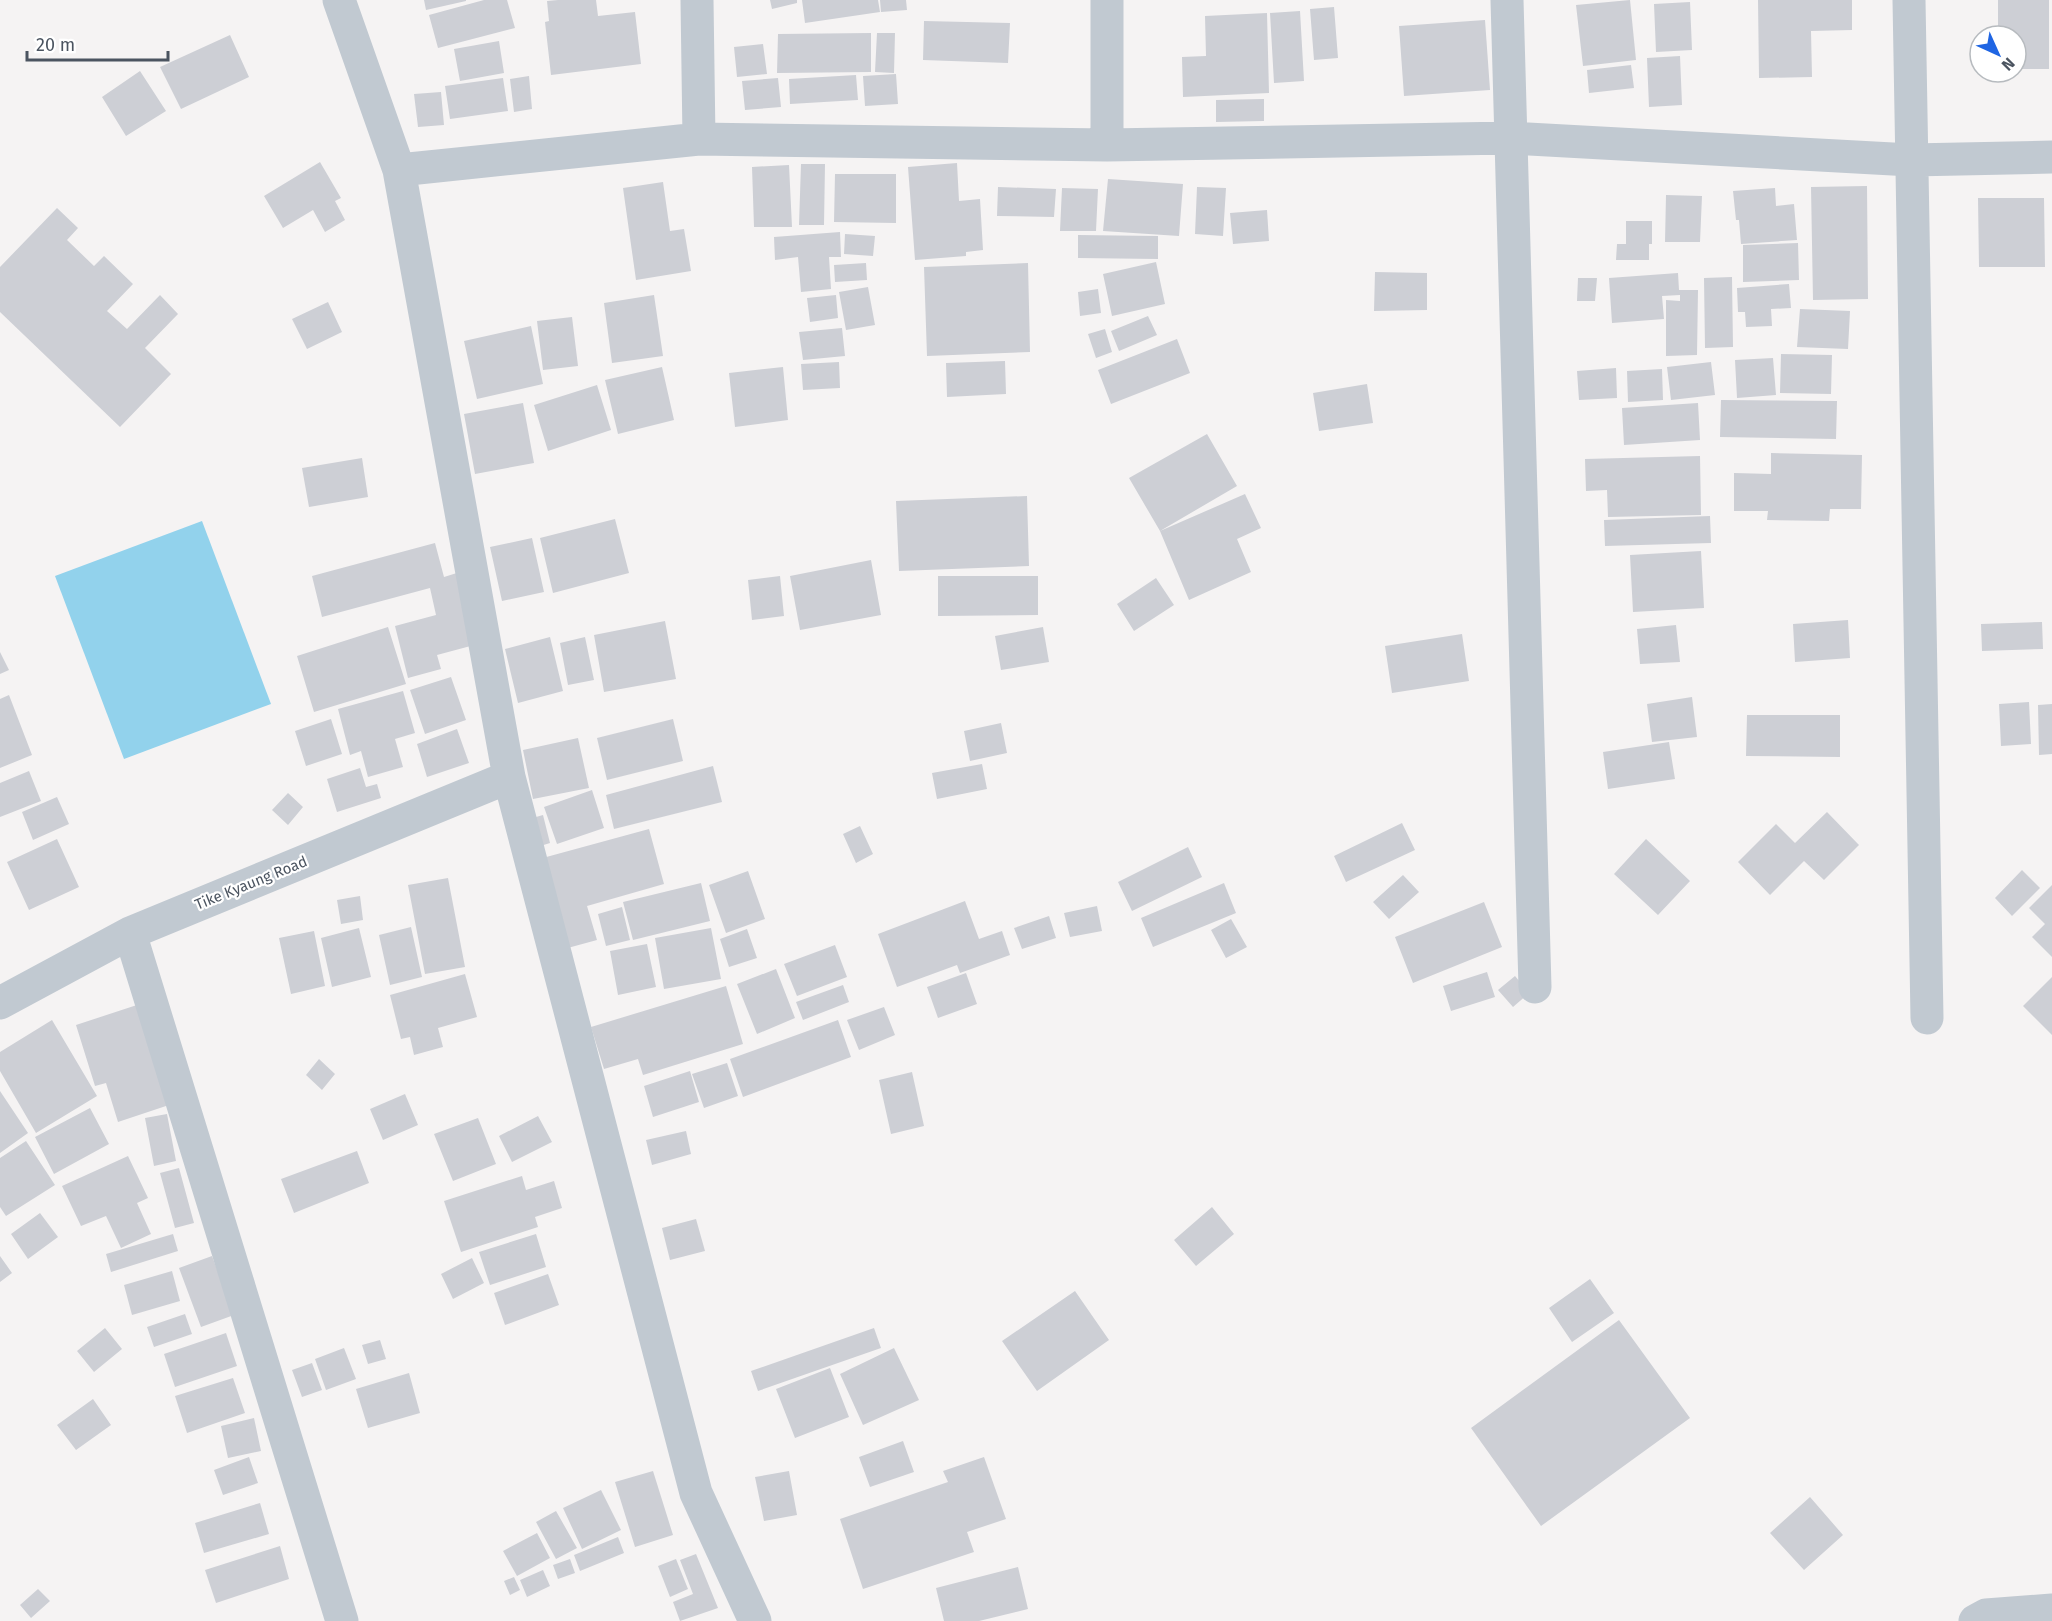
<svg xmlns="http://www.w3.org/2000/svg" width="2052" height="1621" font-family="'Fira Sans',sans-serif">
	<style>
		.water { fill: #92d2ec }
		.building { fill: #cdcfd5 }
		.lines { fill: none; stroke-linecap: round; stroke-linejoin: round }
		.street { stroke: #c1c9d1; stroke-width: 33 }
		.labels { text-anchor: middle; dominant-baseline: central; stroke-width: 4.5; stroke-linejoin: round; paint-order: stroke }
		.street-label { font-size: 15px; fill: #4b5460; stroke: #fff }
	</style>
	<rect width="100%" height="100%" fill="#f5f3f3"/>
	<path class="water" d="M 202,521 L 271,704 L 124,759 L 55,576 Z"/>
	<path class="building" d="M 424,0 L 466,0 L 466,1 L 426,10 Z
		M 484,0 L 507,0 L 515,28 L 438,48 L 429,15 Z
		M 558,0 L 596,0 L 598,16 L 635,12 L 641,64 L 551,75 L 545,22 L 549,21 L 547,1 Z
		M 770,0 L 797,0 L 797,3 L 772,9 Z
		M 802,0 L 878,0 L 880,12 L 805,23 Z
		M 880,0 L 906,0 L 907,10 L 881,12 Z
		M 1630,0 L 1636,60 L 1583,66 L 1576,5 Z
		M 1758,0 L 1852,0 L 1852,30 L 1811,31 L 1812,77 L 1759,78 Z
		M 1998,0 L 2049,0 L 2049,69 L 2016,69 L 2016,36 L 1998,36 Z
		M 1690,2 L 1692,50 L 1656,52 L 1654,4 Z
		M 1334,7 L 1338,58 L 1314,60 L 1310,9 Z
		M 1300,11 L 1304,81 L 1274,83 L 1270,13 Z
		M 1267,13 L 1269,93 L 1183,97 L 1182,57 L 1206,56 L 1205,16 Z
		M 1485,20 L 1490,90 L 1404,96 L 1399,26 Z
		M 924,21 L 1010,23 L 1008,63 L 923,60 Z
		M 871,33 L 871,72 L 777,73 L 778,34 Z
		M 877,33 L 895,33 L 894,73 L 875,72 Z
		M 230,35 L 249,77 L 181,109 L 160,67 Z
		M 499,41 L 504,73 L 460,81 L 454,49 Z
		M 763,44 L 767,74 L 737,77 L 734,47 Z
		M 1680,56 L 1682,105 L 1649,107 L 1647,58 Z
		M 1631,65 L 1634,88 L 1589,93 L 1587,70 Z
		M 140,71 L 166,111 L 126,136 L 102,97 Z
		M 896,74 L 898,104 L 865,106 L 863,76 Z
		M 856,75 L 858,100 L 790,104 L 789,79 Z
		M 529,76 L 532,109 L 514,112 L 510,79 Z
		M 503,78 L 508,111 L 450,119 L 445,86 Z
		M 778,78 L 781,107 L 745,110 L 742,81 Z
		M 441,92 L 444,125 L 418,127 L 414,94 Z
		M 1264,99 L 1264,121 L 1216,122 L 1216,100 Z
		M 320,162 L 341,198 L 335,201 L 345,220 L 325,232 L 313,210 L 283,228 L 264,196 Z
		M 957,163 L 959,201 L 980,199 L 983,250 L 966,252 L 966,256 L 915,260 L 908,167 Z
		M 801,164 L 825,164 L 824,225 L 799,225 Z
		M 789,165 L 792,227 L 754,227 L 752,167 Z
		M 835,174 L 896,174 L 896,223 L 834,222 Z
		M 1108,179 L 1183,184 L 1179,236 L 1103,231 Z
		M 663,182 L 670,231 L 684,229 L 691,271 L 636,280 L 623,188 Z
		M 1867,186 L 1868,299 L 1813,300 L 1811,187 Z
		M 998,187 L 1056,189 L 1054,217 L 997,216 Z
		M 1197,187 L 1226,188 L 1223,236 L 1195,234 Z
		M 1062,188 L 1098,189 L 1096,231 L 1060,231 Z
		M 1775,188 L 1776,206 L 1794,204 L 1797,240 L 1741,244 L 1739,220 L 1736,220 L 1733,191 Z
		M 1666,195 L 1702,196 L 1700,242 L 1665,242 Z
		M 1978,198 L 2044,198 L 2045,267 L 1979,267 Z
		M 57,208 L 78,228 L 67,240 L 94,266 L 104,256 L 133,284 L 107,311 L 127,329 L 160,295 L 178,314 L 145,348 L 171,374 L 120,427 L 0,312 L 0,267 Z
		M 1267,210 L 1269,241 L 1233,244 L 1230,213 Z
		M 1626,221 L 1652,221 L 1652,244 L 1649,244 L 1649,260 L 1616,260 L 1617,244 L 1626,244 Z
		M 840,232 L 841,257 L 829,257 L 831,289 L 801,292 L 798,257 L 775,260 L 774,237 Z
		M 845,234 L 875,236 L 873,256 L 844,254 Z
		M 1078,235 L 1158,236 L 1158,259 L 1078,258 Z
		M 1798,243 L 1799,280 L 1743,282 L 1743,245 Z
		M 1156,262 L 1165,304 L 1112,316 L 1103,274 Z
		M 866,263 L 867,280 L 835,282 L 834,265 Z
		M 1028,263 L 1030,352 L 927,356 L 924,267 Z
		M 1375,272 L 1427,273 L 1427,310 L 1374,311 Z
		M 1678,273 L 1679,290 L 1698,290 L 1697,355 L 1666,356 L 1666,300 L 1680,301 L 1680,295 L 1662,296 L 1664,319 L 1612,323 L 1609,278 Z
		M 1732,277 L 1733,347 L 1705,348 L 1704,278 Z
		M 1578,278 L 1597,278 L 1595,301 L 1577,301 Z
		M 1789,284 L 1791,308 L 1771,309 L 1772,326 L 1746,327 L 1745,312 L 1738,312 L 1737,288 Z
		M 868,287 L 875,325 L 846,330 L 839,292 Z
		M 1098,289 L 1101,313 L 1080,316 L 1078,292 Z
		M 654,295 L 663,356 L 612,363 L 604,303 Z
		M 836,295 L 838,318 L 810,322 L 807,298 Z
		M 328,302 L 342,332 L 307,349 L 292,319 Z
		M 1800,309 L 1850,311 L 1848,349 L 1797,347 Z
		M 1148,316 L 1157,335 L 1119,351 L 1111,331 Z
		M 572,317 L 578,366 L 543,370 L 537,321 Z
		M 531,326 L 543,384 L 477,399 L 464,341 Z
		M 842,328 L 845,356 L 803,360 L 799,332 Z
		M 1105,329 L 1112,352 L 1096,358 L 1088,334 Z
		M 1177,339 L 1190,373 L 1111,404 L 1098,370 Z
		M 1781,354 L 1832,355 L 1831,394 L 1780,393 Z
		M 1773,358 L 1776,395 L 1737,398 L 1735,360 Z
		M 1005,361 L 1006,394 L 947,397 L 946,363 Z
		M 839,362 L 840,388 L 803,390 L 801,364 Z
		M 1711,362 L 1715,395 L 1671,400 L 1667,367 Z
		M 662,367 L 674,420 L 618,434 L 605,380 Z
		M 783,367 L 788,420 L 735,427 L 729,373 Z
		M 1616,368 L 1617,398 L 1579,400 L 1577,371 Z
		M 1662,369 L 1663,400 L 1628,402 L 1627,371 Z
		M 1367,384 L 1373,423 L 1319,431 L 1313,393 Z
		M 597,385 L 611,430 L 548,451 L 534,405 Z
		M 1721,400 L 1837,401 L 1836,439 L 1720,437 Z
		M 523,403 L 534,463 L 475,474 L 464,414 Z
		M 1698,403 L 1700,440 L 1624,445 L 1622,408 Z
		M 1207,434 L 1237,486 L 1160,531 L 1129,478 Z
		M 1771,453 L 1862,455 L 1861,509 L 1830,509 L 1829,521 L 1767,520 L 1768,511 L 1734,511 L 1734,473 L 1771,474 Z
		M 1700,456 L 1701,515 L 1608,517 L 1607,490 L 1586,491 L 1585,459 Z
		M 362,458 L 368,497 L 309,507 L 302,468 Z
		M 1245,494 L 1261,528 L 1237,539 L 1251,572 L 1189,600 L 1160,531 Z
		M 1027,496 L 1029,566 L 899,571 L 896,501 Z
		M 1710,516 L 1711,543 L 1605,546 L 1604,520 Z
		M 615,519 L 629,573 L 553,593 L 540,538 Z
		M 532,538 L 544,592 L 502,601 L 490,547 Z
		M 435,543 L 444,577 L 460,572 L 478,644 L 437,655 L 441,669 L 408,678 L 395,626 L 436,615 L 430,588 L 322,617 L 312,576 Z
		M 1701,551 L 1704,608 L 1633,612 L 1630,555 Z
		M 871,560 L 881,615 L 800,630 L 790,576 Z
		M 780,576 L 784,616 L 752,620 L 748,580 Z
		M 938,576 L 1038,576 L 1038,615 L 938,616 Z
		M 1156,578 L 1174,605 L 1134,631 L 1117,604 Z
		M 1848,620 L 1850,658 L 1795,662 L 1793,624 Z
		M 665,621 L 676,679 L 604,692 L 594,635 Z
		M 2042,622 L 2043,649 L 1982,651 L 1981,624 Z
		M 1676,625 L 1680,662 L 1640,664 L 1637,629 Z
		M 388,627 L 406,684 L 314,712 L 297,656 Z
		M 1043,627 L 1049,662 L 1001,670 L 995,636 Z
		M 1462,634 L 1469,681 L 1392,693 L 1385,646 Z
		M 550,637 L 563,691 L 518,703 L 505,649 Z
		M 585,637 L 594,680 L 568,685 L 560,643 Z
		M 0,652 L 9,670 L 0,674 Z
		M 451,677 L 466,720 L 425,734 L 410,690 Z
		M 403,691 L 415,733 L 395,739 L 403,767 L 368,777 L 361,751 L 350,755 L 338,709 Z
		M 9,695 L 32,755 L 0,768 L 0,699 Z
		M 1692,697 L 1697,737 L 1652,742 L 1647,704 Z
		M 2029,702 L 2031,744 L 2001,746 L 1999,704 Z
		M 2052,704 L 2052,754 L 2039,755 L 2038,705 Z
		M 1747,715 L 1840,715 L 1840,757 L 1746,756 Z
		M 331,719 L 342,754 L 306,766 L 295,731 Z
		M 673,719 L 683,761 L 607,780 L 597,738 Z
		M 1001,723 L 1007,753 L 970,761 L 964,731 Z
		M 457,729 L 469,763 L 427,777 L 417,744 Z
		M 578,738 L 589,788 L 533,799 L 523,750 Z
		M 1669,742 L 1675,779 L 1608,789 L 1603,752 Z
		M 982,764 L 987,789 L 937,799 L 932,773 Z
		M 713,766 L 722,802 L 614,829 L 606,795 Z
		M 360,768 L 366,787 L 377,784 L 381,798 L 337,812 L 327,779 Z
		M 29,771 L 41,801 L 0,817 L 0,783 Z
		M 592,790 L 604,828 L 557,844 L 544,807 Z
		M 288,793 L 303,807 L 288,825 L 272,810 Z
		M 57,797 L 69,824 L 33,840 L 22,812 Z
		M 1827,812 L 1859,845 L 1824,880 L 1804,861 L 1770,895 L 1738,862 L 1776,824 L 1795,843 Z
		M 543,815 L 550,843 L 537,847 L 529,819 Z
		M 1402,823 L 1415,850 L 1346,882 L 1334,856 Z
		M 860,826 L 873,854 L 856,863 L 843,834 Z
		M 649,829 L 664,884 L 587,906 L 597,940 L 564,949 L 539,859 Z
		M 57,839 L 79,887 L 29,910 L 7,862 Z
		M 1646,839 L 1690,881 L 1658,915 L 1614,874 Z
		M 1188,847 L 1202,877 L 1132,911 L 1118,882 Z
		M 2022,870 L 2040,888 L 2012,916 L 1995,898 Z
		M 748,871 L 765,919 L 726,933 L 709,885 Z
		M 1403,875 L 1419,892 L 1389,919 L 1373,902 Z
		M 448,878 L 465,967 L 425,974 L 408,885 Z
		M 701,883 L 710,921 L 633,940 L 623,902 Z
		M 1224,883 L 1236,913 L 1153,947 L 1141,918 Z
		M 2052,885 L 2052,957 L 2032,937 L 2045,924 L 2029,908 Z
		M 360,896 L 363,920 L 341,924 L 337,900 Z
		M 965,901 L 979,939 L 1002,931 L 1010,955 L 960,973 L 957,965 L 897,987 L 878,934 Z
		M 1484,902 L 1502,947 L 1413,983 L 1395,937 Z
		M 1097,906 L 1102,931 L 1070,937 L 1064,913 Z
		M 622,907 L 630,940 L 606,946 L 598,914 Z
		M 1049,916 L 1056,938 L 1022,949 L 1014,928 Z
		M 1231,919 L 1247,947 L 1226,958 L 1211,930 Z
		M 411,927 L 422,977 L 390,985 L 379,935 Z
		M 359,928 L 371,977 L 332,987 L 321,938 Z
		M 711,928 L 721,979 L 664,989 L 655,938 Z
		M 747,929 L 757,958 L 729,967 L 720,939 Z
		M 314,931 L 325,986 L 291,994 L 279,938 Z
		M 647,944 L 656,987 L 618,995 L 610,951 Z
		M 835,945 L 847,977 L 797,996 L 784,964 Z
		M 776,969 L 795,1018 L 757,1034 L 737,984 Z
		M 1487,972 L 1495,997 L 1451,1011 L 1443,986 Z
		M 966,973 L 977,1004 L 938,1018 L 927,987 Z
		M 465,974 L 477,1017 L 438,1028 L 443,1047 L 414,1055 L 410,1037 L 401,1039 L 390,995 Z
		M 1515,976 L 1529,993 L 1513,1007 L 1498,990 Z
		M 2052,977 L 2052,1035 L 2023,1006 Z
		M 843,985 L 849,1002 L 803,1020 L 796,1002 Z
		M 726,986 L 743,1044 L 643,1075 L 638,1059 L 604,1069 L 591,1027 Z
		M 143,1003 L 175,1103 L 118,1122 L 106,1083 L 95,1086 L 76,1025 Z
		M 884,1007 L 895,1035 L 859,1050 L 847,1020 Z
		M 52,1020 L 97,1096 L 36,1133 L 0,1071 L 0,1052 Z
		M 838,1020 L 851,1057 L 743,1097 L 730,1059 Z
		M 319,1059 L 335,1074 L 322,1090 L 306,1075 Z
		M 727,1063 L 738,1096 L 704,1108 L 692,1074 Z
		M 690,1071 L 699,1102 L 653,1117 L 644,1086 Z
		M 912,1072 L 924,1126 L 891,1134 L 879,1080 Z
		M 0,1091 L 28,1133 L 0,1153 Z
		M 405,1094 L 418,1125 L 383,1140 L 370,1109 Z
		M 90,1108 L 109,1144 L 54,1174 L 35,1137 Z
		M 167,1114 L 176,1161 L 154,1166 L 145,1118 Z
		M 538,1116 L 552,1142 L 512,1162 L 499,1136 Z
		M 478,1118 L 496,1164 L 453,1181 L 434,1134 Z
		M 686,1131 L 691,1154 L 652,1165 L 646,1140 Z
		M 26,1141 L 55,1185 L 6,1216 L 0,1207 L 0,1158 Z
		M 357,1151 L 369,1183 L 294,1213 L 281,1179 Z
		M 128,1156 L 148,1198 L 137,1203 L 151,1234 L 121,1248 L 106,1216 L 81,1226 L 62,1186 Z
		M 179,1168 L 194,1223 L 175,1228 L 160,1173 Z
		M 522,1176 L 526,1190 L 554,1181 L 562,1208 L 535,1217 L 538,1227 L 461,1252 L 444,1201 Z
		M 1212,1207 L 1234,1234 L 1196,1266 L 1174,1240 Z
		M 40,1213 L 58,1237 L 28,1259 L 11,1234 Z
		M 696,1219 L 705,1251 L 670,1260 L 662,1228 Z
		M 173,1234 L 178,1251 L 111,1272 L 106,1254 Z
		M 536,1234 L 546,1267 L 490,1285 L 479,1252 Z
		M 0,1256 L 12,1273 L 0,1282 Z
		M 212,1256 L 234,1315 L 201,1327 L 179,1268 Z
		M 472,1258 L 484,1283 L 453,1299 L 441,1274 Z
		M 172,1271 L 180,1301 L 132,1315 L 124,1285 Z
		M 548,1274 L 559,1305 L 505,1325 L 494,1293 Z
		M 1590,1279 L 1614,1313 L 1572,1342 L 1549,1308 Z
		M 1075,1291 L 1109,1340 L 1037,1391 L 1002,1341 Z
		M 185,1314 L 192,1334 L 154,1347 L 147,1327 Z
		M 1619,1320 L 1690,1418 L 1541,1526 L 1471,1428 Z
		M 105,1328 L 122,1349 L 94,1372 L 77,1351 Z
		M 874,1328 L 881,1348 L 758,1391 L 751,1371 Z
		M 226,1333 L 237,1366 L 175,1387 L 164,1354 Z
		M 380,1340 L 386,1359 L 368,1364 L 362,1345 Z
		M 344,1348 L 356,1379 L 326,1390 L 315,1359 Z
		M 894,1348 L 919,1400 L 863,1425 L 840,1374 Z
		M 312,1363 L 322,1390 L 302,1397 L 292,1370 Z
		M 830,1368 L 849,1417 L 795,1438 L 776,1389 Z
		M 409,1373 L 420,1413 L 368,1428 L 356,1389 Z
		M 233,1378 L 245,1413 L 187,1433 L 175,1396 Z
		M 93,1399 L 111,1425 L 76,1450 L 57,1425 Z
		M 254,1418 L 261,1451 L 228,1458 L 221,1426 Z
		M 903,1441 L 914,1472 L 870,1487 L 859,1457 Z
		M 249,1457 L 258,1483 L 223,1495 L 214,1470 Z
		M 984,1457 L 1006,1519 L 967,1532 L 974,1552 L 863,1589 L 840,1519 L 948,1482 L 943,1471 Z
		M 653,1471 L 673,1535 L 635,1547 L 615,1482 Z
		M 789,1471 L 797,1515 L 764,1521 L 755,1477 Z
		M 601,1490 L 621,1530 L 582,1549 L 563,1508 Z
		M 1810,1497 L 1843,1535 L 1804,1570 L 1770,1533 Z
		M 260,1503 L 269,1534 L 204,1553 L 195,1523 Z
		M 556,1511 L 577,1548 L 556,1559 L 536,1522 Z
		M 537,1533 L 550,1558 L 517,1576 L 503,1551 Z
		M 618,1537 L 624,1553 L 580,1571 L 574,1555 Z
		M 280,1546 L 289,1579 L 216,1603 L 205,1570 Z
		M 696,1554 L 718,1608 L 680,1621 L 673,1602 L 693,1594 L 680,1560 Z
		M 570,1559 L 575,1573 L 558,1579 L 553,1565 Z
		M 676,1559 L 688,1589 L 670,1597 L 658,1566 Z
		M 1018,1567 L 1028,1609 L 979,1621 L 944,1621 L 936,1588 Z
		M 543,1570 L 550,1586 L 527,1597 L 520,1580 Z
		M 514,1577 L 520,1590 L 510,1595 L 504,1581 Z
		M 38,1589 L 50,1601 L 31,1618 L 20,1605 Z"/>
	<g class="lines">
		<path class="street" d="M 339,0 L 399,170 L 509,777 L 696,1493 L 755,1621
			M 697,0 L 699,139
			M 1107,0 L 1107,145
			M 1507,0 L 1535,987
			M 1909,0 L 1927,1018
			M 399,170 L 699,139 L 1107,145 L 1510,138 L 1911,160 L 2052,157
			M 130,933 L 342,1621
			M 0,1003 L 130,933 L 509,777
			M 1975,1621 L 1986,1615 L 2052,1610"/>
	</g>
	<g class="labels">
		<g class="street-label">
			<text transform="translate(251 883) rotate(-22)">Tike Kyaung Road</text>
		</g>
	</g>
	<g transform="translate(1998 54) rotate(135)"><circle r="28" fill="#ffffff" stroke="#b7bbbf" stroke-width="1.5"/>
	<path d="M0-4.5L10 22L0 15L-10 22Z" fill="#1f65e3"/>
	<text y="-9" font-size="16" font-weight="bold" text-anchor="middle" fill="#4b5460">N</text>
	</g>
	<path d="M27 51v9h141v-9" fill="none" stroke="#4b5460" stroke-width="3"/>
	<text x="36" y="51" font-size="18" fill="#4b5460" stroke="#ffffff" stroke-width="4.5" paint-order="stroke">20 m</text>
</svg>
